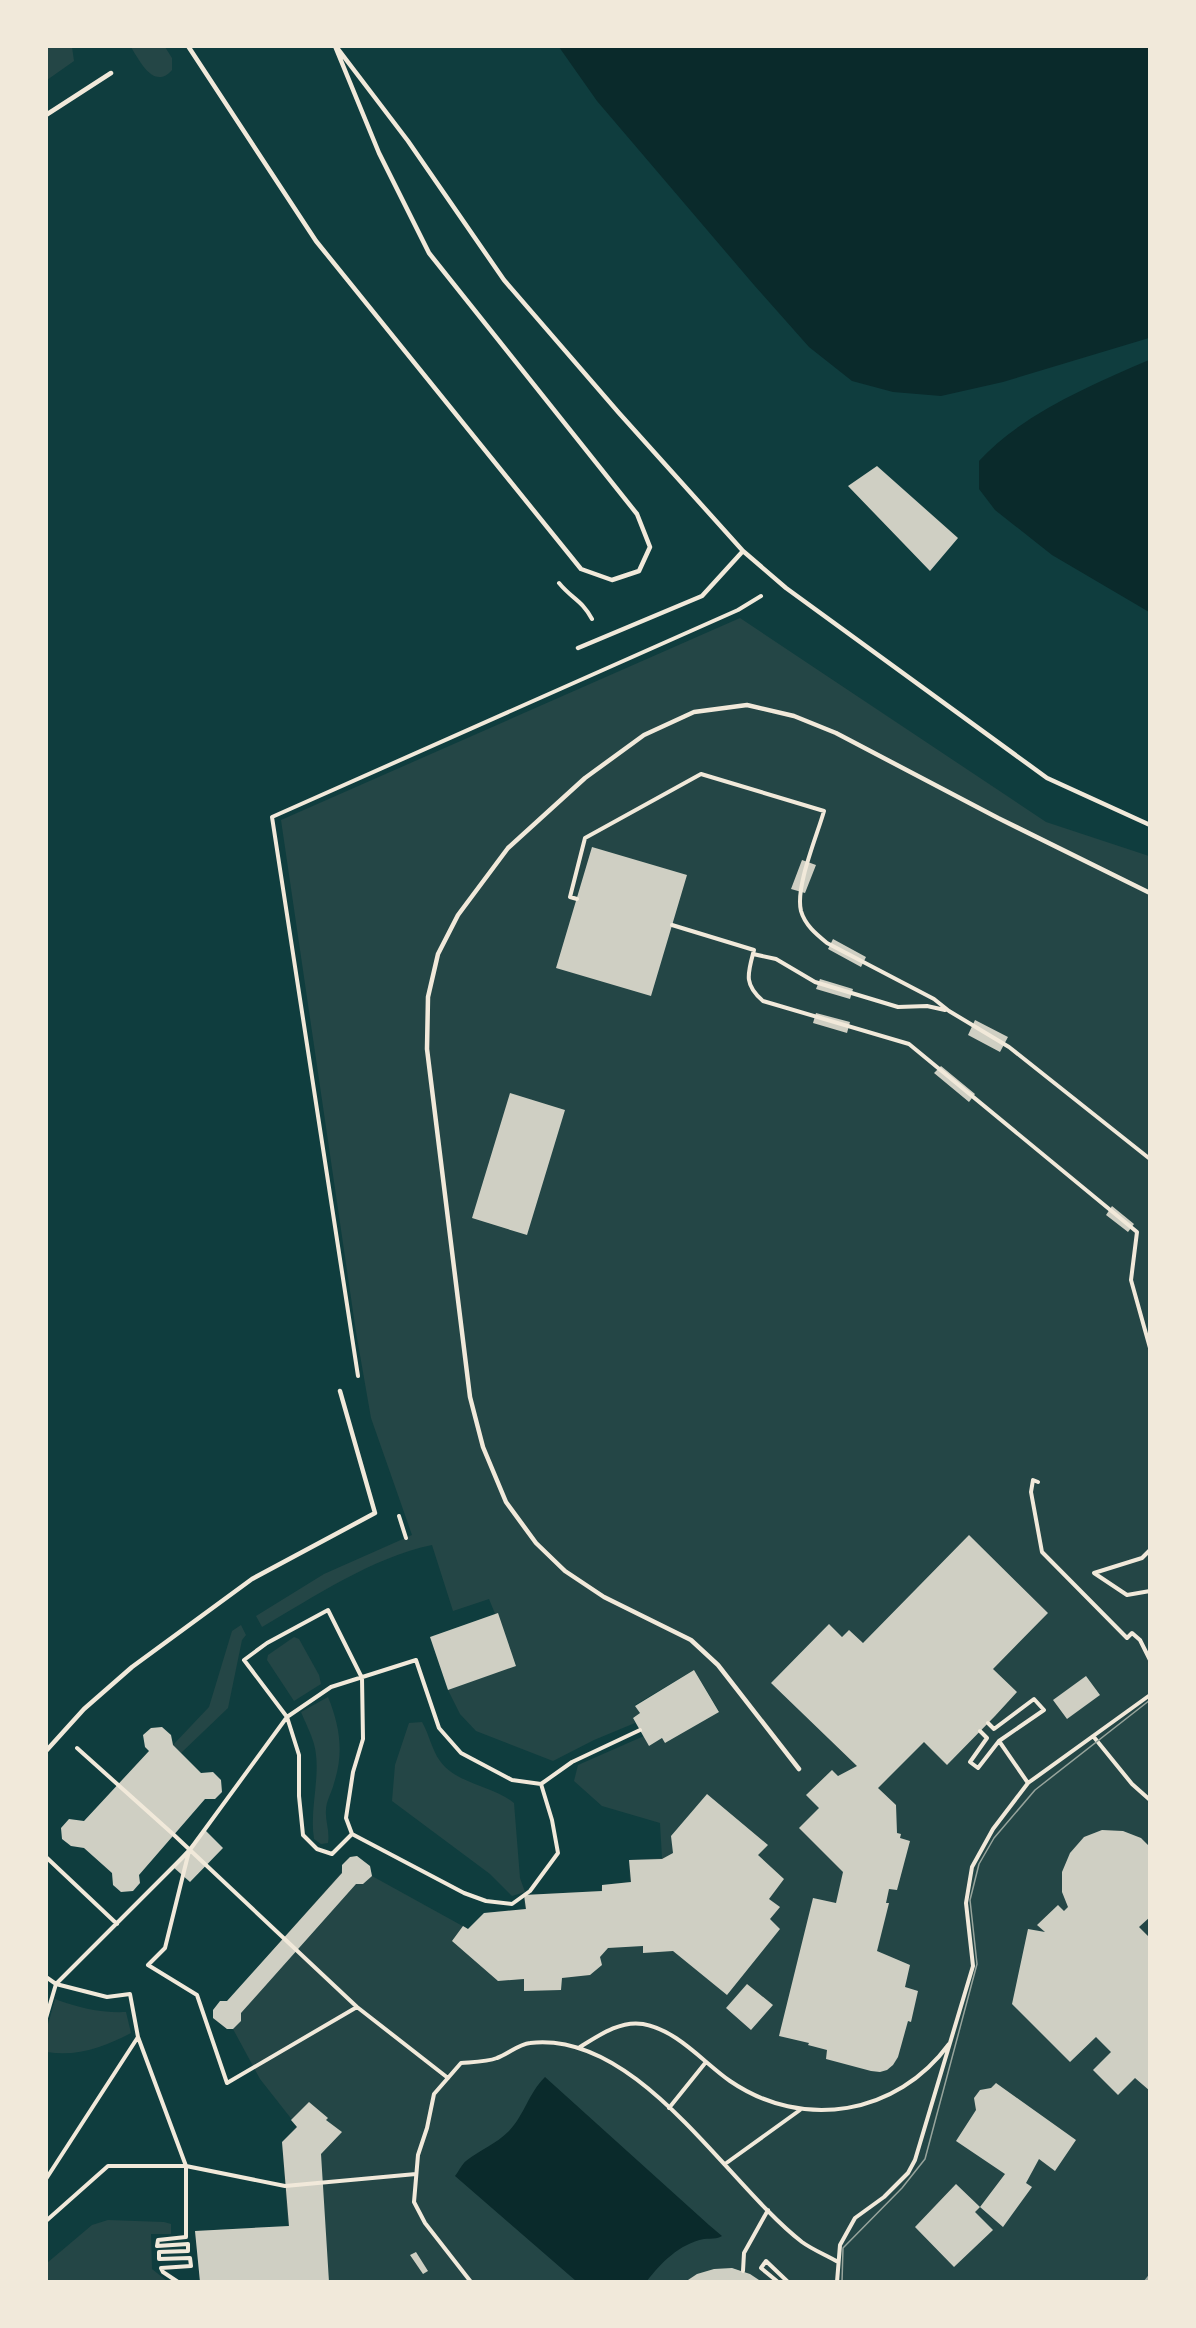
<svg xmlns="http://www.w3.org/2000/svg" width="1196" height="2328" font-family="Figtree,sans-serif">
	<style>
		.green { fill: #244646 }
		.water { fill: #0a2a2b }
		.building { fill: #cfcfc3 }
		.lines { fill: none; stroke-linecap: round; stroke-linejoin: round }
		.path { stroke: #f1e9da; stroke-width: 4 }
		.service { stroke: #f1e9da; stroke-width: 4.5 }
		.tram { stroke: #97a49c; stroke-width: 1.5 }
		.rail { stroke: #97a49c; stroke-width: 4.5 }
	</style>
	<rect width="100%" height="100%" fill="#0f3d3e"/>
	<path class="green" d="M 47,46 L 72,47 L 74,61 L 47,80 Z
		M 131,47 L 165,47 L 172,58 L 172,70 C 154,91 139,60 131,47 Z
		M 740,618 L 1046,822 L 1149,856 L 1149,2281 L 200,2281 L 195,2231 L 288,2226 L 282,2142 L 297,2126 L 260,2079 L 233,2029 L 227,2029 L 213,2018 L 341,1873 C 342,1863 347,1857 357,1856 L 370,1866 L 372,1876 L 468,1929 L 484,1913 L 525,1909 L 524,1895 L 601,1891 L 602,1885 L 630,1882 L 629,1860 L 662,1858 L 660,1823 L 602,1806 L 574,1781 L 578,1765 L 644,1736 L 649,1746 L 662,1738 L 665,1743 L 719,1711 L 694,1670 L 635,1705 L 640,1713 L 633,1718 L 635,1723 L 594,1740 L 553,1761 L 476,1731 L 460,1714 L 448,1690 L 516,1665 L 489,1599 L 453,1611 L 432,1545 C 373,1557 314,1597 262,1627 L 256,1616 L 324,1574 L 412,1535 L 371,1418 L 356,1332 L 281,820 Z
		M 241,1625 L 246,1635 L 242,1640 L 228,1708 L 181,1753 L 173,1745 L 209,1707 L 232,1631 Z
		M 294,1637 L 299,1639 L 319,1675 L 321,1684 L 294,1701 L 267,1660 L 268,1655 Z
		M 328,1697 C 340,1726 344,1753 334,1783 C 332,1792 326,1801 326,1810 C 325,1821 330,1831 328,1843 L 321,1844 L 314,1839 C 309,1808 322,1774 314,1744 C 311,1733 305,1722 301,1712 Z
		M 422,1722 C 429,1734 432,1750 440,1761 C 456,1784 494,1786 514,1803 L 520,1878 L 525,1892 L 512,1896 L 490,1874 L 392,1801 L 395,1765 L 409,1723 Z
		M 55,1999 C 79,2008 101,2013 126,2012 L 131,2033 C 104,2047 77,2057 47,2052 L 47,2028 Z
		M 108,2220 L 164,2222 L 171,2224 L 171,2234 L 151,2234 L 152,2269 L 167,2281 L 47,2281 L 47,2263 L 92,2225 Z"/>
	<path class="water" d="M 559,47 L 1149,47 L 1149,338 L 1003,382 L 941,396 L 893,392 L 852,381 L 809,347 L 754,285 L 597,101 Z
		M 1149,360 L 1149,612 L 1052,555 L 995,510 L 979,489 L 979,461 C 1022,414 1091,385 1149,360 Z
		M 545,2077 L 709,2225 L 722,2236 C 716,2240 710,2238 704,2239 C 679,2244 661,2263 647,2281 L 576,2281 L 455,2176 C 459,2171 462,2164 466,2161 C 480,2150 496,2144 509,2131 C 525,2114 528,2094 545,2077 Z"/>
	<path class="building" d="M 877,466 L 958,538 L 930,571 L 848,486 Z
		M 592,847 L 687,875 L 651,996 L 556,968 Z
		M 802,860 L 816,865 L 805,893 L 791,889 Z
		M 833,939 L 866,957 L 861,967 L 828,949 Z
		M 820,979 L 853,989 L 850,999 L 816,989 Z
		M 816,1013 L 850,1022 L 847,1033 L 813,1023 Z
		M 975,1020 L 1008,1037 L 1000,1052 L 968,1035 Z
		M 941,1066 L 975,1094 L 969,1102 L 934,1073 Z
		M 510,1093 L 565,1110 L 527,1235 L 472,1218 Z
		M 1112,1206 L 1134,1224 L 1128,1232 L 1106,1215 Z
		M 969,1535 L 1048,1613 L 993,1669 L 1017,1692 L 995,1716 L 947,1765 L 924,1742 L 878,1788 L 896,1805 L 897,1833 L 901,1834 L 900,1838 L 910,1841 L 897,1890 L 889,1889 L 886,1903 L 889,1903 L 877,1951 L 910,1965 L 905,1987 L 918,1991 L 911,2022 L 908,2021 L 898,2057 L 893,2065 L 887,2070 L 880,2072 L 871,2071 L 826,2059 L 827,2050 L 808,2045 L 809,2043 L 779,2036 L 813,1898 L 836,1903 L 843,1872 L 799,1828 L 819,1808 L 806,1795 L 832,1770 L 838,1776 L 857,1766 L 771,1683 L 829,1624 L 842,1637 L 849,1630 L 863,1643 Z
		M 498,1613 L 516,1666 L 448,1690 L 430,1637 Z
		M 694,1670 L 719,1712 L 665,1743 L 662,1738 L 649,1746 L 633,1718 L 640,1713 L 635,1706 Z
		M 1086,1676 L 1100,1695 L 1067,1719 L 1053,1700 Z
		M 162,1727 L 171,1735 L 173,1745 L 201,1773 L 213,1772 L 221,1780 L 222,1792 L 215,1799 L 205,1799 L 139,1875 L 140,1883 L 133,1891 L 121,1892 L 113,1885 L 112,1873 L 84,1848 L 71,1846 L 62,1839 L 61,1828 L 69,1819 L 84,1821 L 149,1751 L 145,1747 L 143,1735 L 151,1728 Z
		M 707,1794 L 768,1845 L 758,1855 L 784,1879 L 769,1899 L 780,1907 L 770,1919 L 780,1929 L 727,1995 L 673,1951 L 643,1953 L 643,1946 L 608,1948 L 600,1957 L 602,1965 L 590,1975 L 562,1978 L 561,1990 L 524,1991 L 524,1979 L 498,1981 L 452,1941 L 463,1926 L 468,1929 L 484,1913 L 526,1909 L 524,1895 L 602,1891 L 602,1885 L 631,1882 L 629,1860 L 662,1859 L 673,1853 L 671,1836 Z
		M 205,1830 L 223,1848 L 190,1882 L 172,1866 Z
		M 1102,1830 L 1123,1831 L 1141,1838 L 1150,1847 L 1150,1917 L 1139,1927 L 1150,1938 L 1150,2091 L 1135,2078 L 1118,2095 L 1093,2070 L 1111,2052 L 1096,2037 L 1070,2062 L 1012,2004 L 1028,1929 L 1045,1932 L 1037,1925 L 1058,1905 L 1064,1911 L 1068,1907 L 1062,1892 L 1062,1872 L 1070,1853 L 1084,1837 Z
		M 357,1856 L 370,1866 L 372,1876 L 363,1884 L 356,1884 L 241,2013 L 241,2021 L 233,2029 L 227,2029 L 213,2018 L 213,2010 L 220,2001 L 227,2001 L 342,1873 L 342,1865 L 350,1857 Z
		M 747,1984 L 773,2005 L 751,2030 L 726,2008 Z
		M 996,2083 L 1076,2140 L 1055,2171 L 1039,2159 L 1026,2183 L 1032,2187 L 1003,2227 L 980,2207 L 1005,2174 L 956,2141 L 976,2110 L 974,2098 L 980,2090 L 991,2088 Z
		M 309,2102 L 328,2118 L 326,2120 L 342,2132 L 321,2154 L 329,2282 L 200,2282 L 195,2231 L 289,2226 L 282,2142 L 297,2127 L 291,2120 Z
		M 956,2184 L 980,2207 L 975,2212 L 993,2230 L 954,2267 L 915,2227 Z
		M 416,2252 L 428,2271 L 423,2274 L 410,2255 Z
		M 732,2268 L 750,2274 L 762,2282 L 685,2282 L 697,2274 L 714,2269 Z"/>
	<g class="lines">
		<path class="path" d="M 559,583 C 572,599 582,600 592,619
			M 577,899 L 570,897 L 585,838 L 701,774 L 824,811 C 817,836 795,887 801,911 C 805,925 816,934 827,943 L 934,999 L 949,1011 L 1009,1047 L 1150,1159
			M 672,925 L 754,950 C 748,973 743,984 763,1001 L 909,1044 L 1137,1232 L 1131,1280 L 1150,1348
			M 753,954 L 776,959 L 815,982 L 898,1007 L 927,1006 L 945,1010
			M 358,1376 L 272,817 L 738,610 L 761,596
			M 1038,1482 L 1033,1480 L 1031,1492 L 1042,1552 L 1127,1638 L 1132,1633 L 1140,1640 L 1150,1660
			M 399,1516 L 406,1538
			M 1150,1550 L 1142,1558 L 1094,1573 L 1127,1595 L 1150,1591
			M 988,1723 L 994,1729 L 1034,1699 L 1044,1710 L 999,1741 L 1028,1783
			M 980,1731 L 987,1738 L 970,1762 L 978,1768 L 999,1741
			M 1093,1736 L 1132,1784 L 1150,1800
			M 77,1748 L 174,1835 L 357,2007 L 448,2078
			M 352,1834 L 332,1854 L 317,1849 L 303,1835 L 299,1796 L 299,1755 L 287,1717 L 244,1660 L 267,1643 L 328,1610 L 362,1678 L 363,1739 L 353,1772 L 346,1818 L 352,1834 L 464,1893 L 486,1901 L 512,1904 L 530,1891 L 558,1853 L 552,1820 L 541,1784
			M 189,1851 L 165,1948 L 148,1965 L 197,1995 L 227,2083 L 357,2007
			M 46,1857 L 117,1924
			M 46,1977 L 56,1984 L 107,1997 L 130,1994 L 138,2037 L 46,2179
			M 46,2018 L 56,1984 L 189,1851 L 287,1717 L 331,1687 L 416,1660 L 439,1728 L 461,1753 L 512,1780 L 541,1784 L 572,1762 L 640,1730
			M 138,2037 L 186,2166 L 186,2237 L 158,2240 L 157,2246 L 188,2244 L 188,2251 L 159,2252 L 159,2259 L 190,2258 L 191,2266 L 161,2268 L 163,2272 L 178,2282
			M 580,2047 C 598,2036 620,2020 643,2024 C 677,2030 703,2062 730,2081 C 803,2131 897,2115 949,2044
			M 669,2108 L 706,2062
			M 725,2164 L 800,2110
			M 46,2221 L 108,2166 L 186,2166 L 285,2186 L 416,2174
			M 743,2271 L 744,2253 L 768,2210
			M 471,2282 L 425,2223 L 414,2202 L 418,2155 L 427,2128 L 434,2094 L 461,2063 C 473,2062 487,2062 497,2058 C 508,2054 519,2044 530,2043 C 638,2030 727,2184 802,2242 C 813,2250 826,2255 838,2262
			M 778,2282 L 761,2268 L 766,2261 L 788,2282
			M 837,2282 L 840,2245 L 855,2218 L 884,2197 L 908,2173 L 915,2160 L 973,1966 L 966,1903 L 972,1867 L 993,1829 L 1028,1783 L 1150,1695"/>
		<path class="service" d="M 188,46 L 316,241 L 581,569 L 612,580 L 639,571 L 650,547 L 637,514 L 429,253 L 379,153 L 335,46
			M 338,49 L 408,141 L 504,280 L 619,413 L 743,551 L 786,588 L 1047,778 L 1150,825
			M 46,115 L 111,73
			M 578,648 L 702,596 L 743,551
			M 46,1751 L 84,1709 L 132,1667 L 252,1579 L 375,1513 L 340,1391
			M 799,1769 L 718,1665 L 691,1640 L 604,1597 L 565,1571 L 536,1543 L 506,1502 L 483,1447 L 470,1397 L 427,1049 L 428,997 L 438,954 L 458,915 L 508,848 L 585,778 L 644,735 L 694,712 L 747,705 L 794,716 L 836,733 L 998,818 L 1150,893"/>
		<path class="tram" d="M 842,2282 L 843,2248 L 902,2188 L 925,2159 L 977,1964 L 970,1900 L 979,1864 L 994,1838 L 1035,1790 L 1150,1700"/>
		<path class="rail" d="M 1146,2282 L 1150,2277"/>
	</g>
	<rect width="1196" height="2328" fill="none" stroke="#f1e9da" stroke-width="96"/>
</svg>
